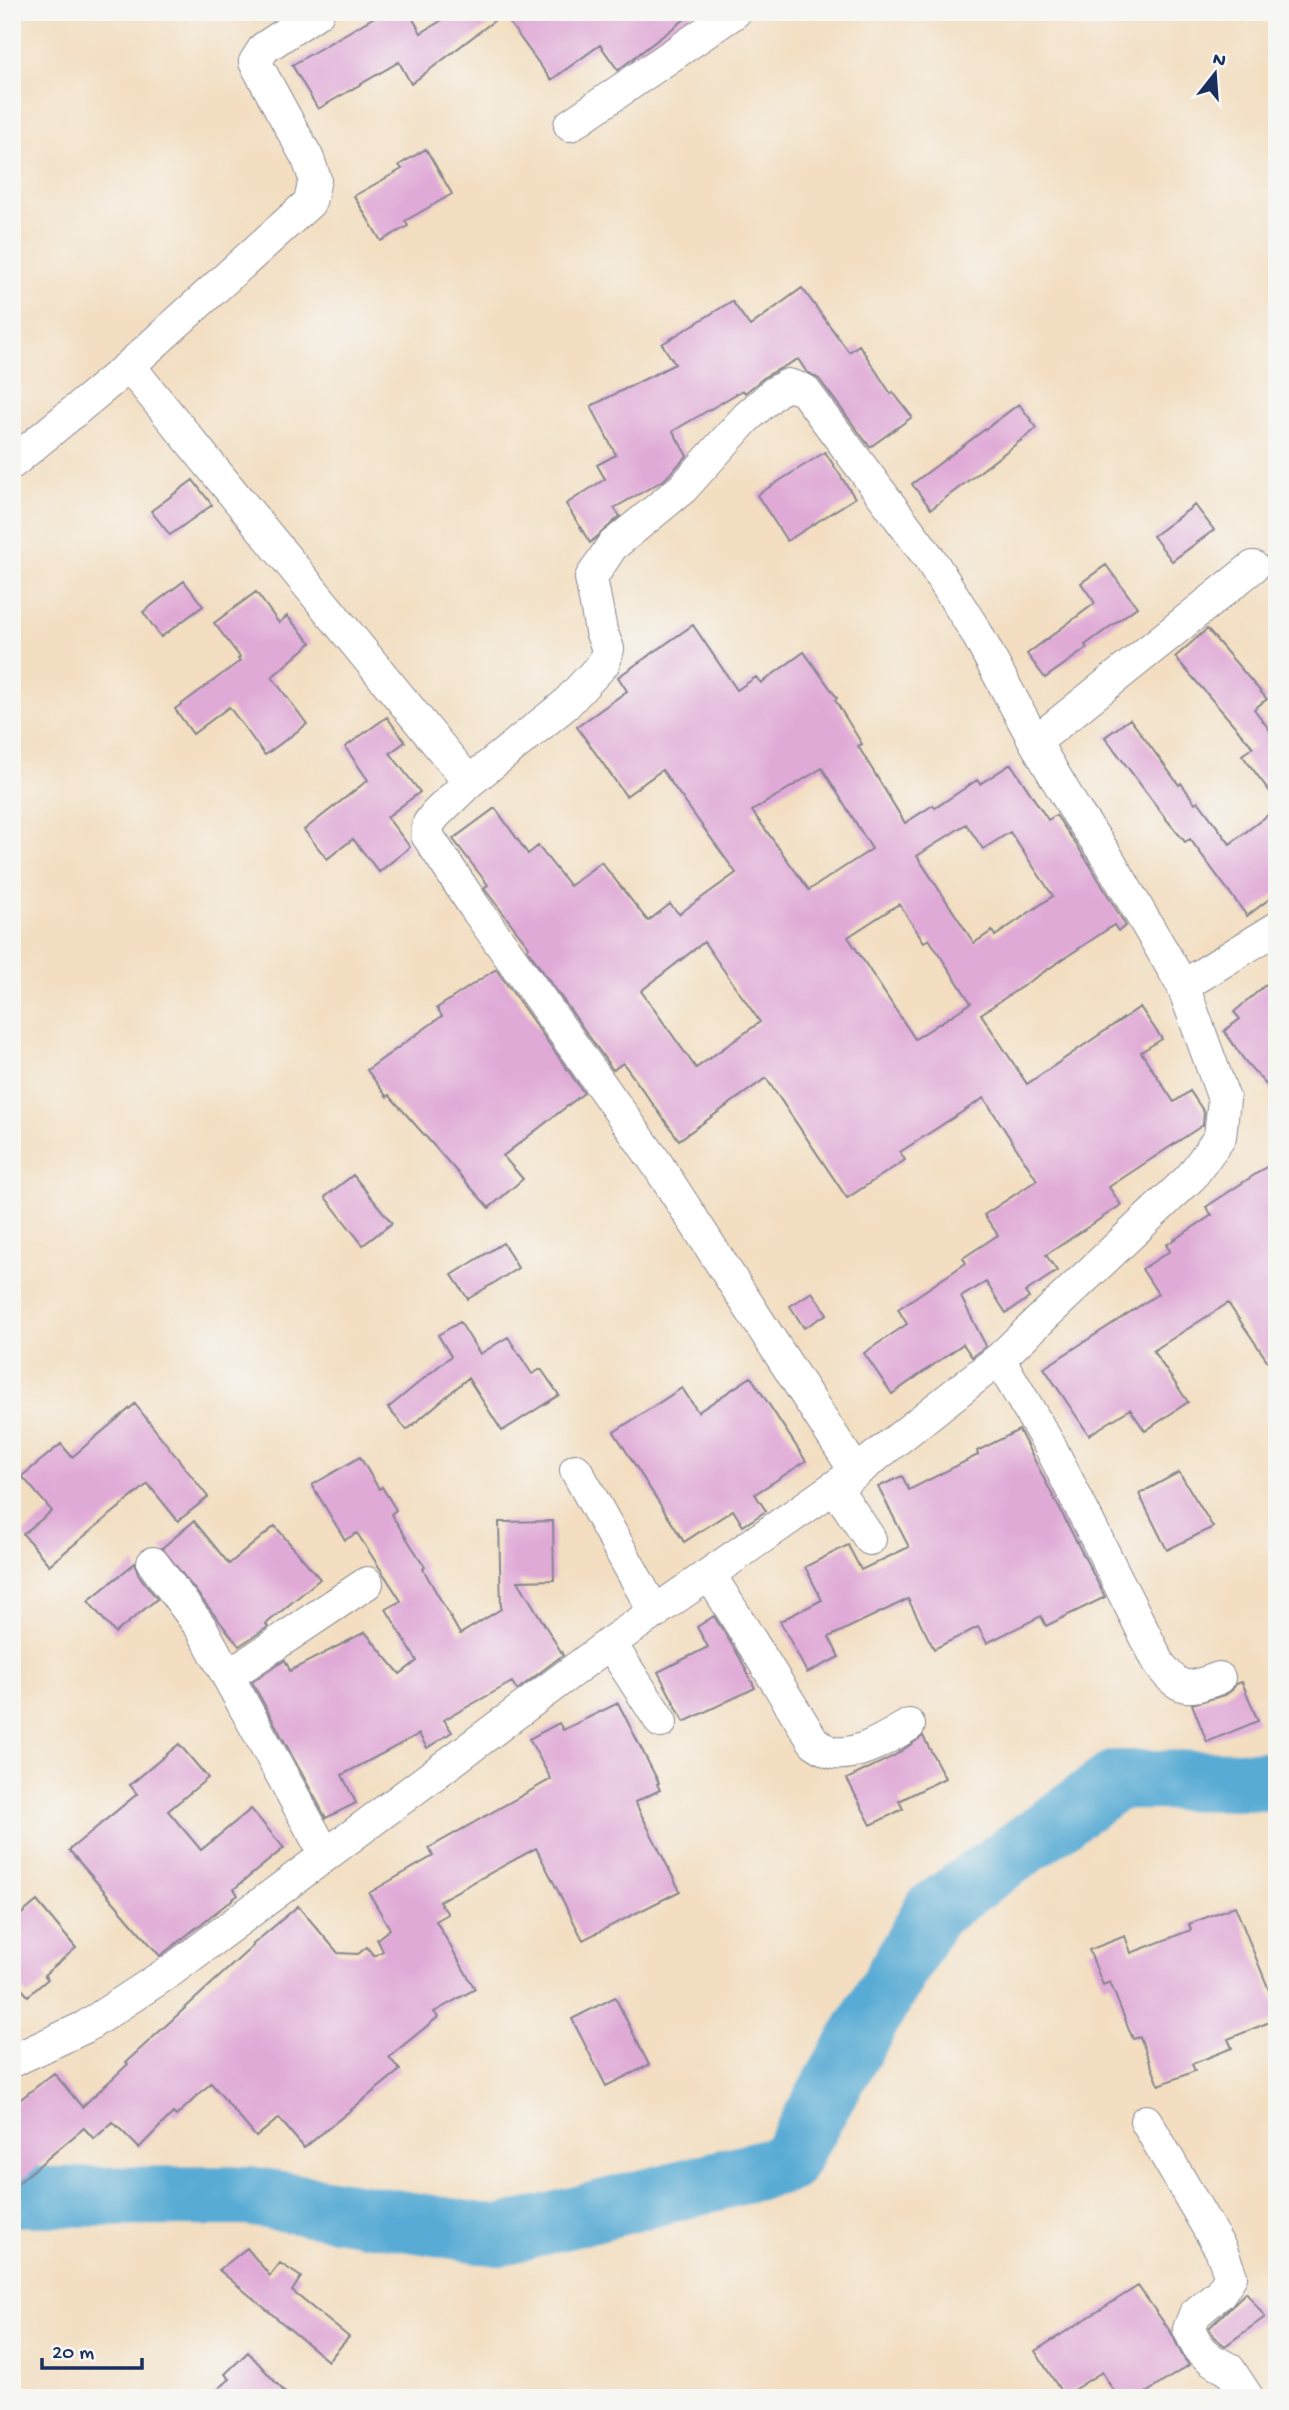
<svg xmlns="http://www.w3.org/2000/svg" width="1289" height="2410" font-family="'Gochi Hand',sans-serif">
	<style>
		.lines { fill: none; stroke-linecap: round; stroke-linejoin: round }
		.river { stroke: #59abd4; stroke-width: 60 }
		.building { fill: #e0aad7; fill-rule: evenodd }
		.street-casing { stroke: #878690; stroke-width: 34 }
		.street { stroke: #fff; stroke-width: 32 }
	</style>
	<rect width="100%" height="100%" fill="#f6f6f2"/>
	<filter id="ink" filterUnits="userSpaceOnUse"><feTurbulence type="fractalNoise" baseFrequency=".0143" numOctaves="2"/><feDisplacementMap in="SourceGraphic" scale="14" xChannelSelector="R" yChannelSelector="G"/><feConvolveMatrix kernelMatrix="1 2 1 2 8 2 1 2 1" color-interpolation-filters="sRGB"/></filter>
	<filter id="wash" filterUnits="userSpaceOnUse"><feTurbulence type="fractalNoise" baseFrequency=".00686" numOctaves="4" result="noise"/><feDisplacementMap in="SourceGraphic" scale="28" xChannelSelector="R" yChannelSelector="G"/><feGaussianBlur stdDeviation="1.57" result="paint"/><feColorMatrix in="noise" values="0 0 0 0 0 0 0 0 0 0 0 0 0 0 0 0 0 1.4 0 .05"/><feComposite in="paint" operator="in"/></filter>
	<g filter="url(#wash)">
		<rect width="100%" height="100%" fill="#f3dec1"/>
		<g class="lines">
			<path class="river" d="M 12,2197 L 248,2196 L 499,2236 L 787,2163 L 932,1912 L 1116,1780 L 1277,1781"/>
		</g>
		<g id="blocks">
			<path class="building" d="M 383,12 L 409,12 L 421,33 L 455,12 L 694,12 L 618,70 L 600,45 L 551,80 L 503,14 L 411,84 L 399,62 L 318,109 L 292,65 Z
				M 426,149 L 452,194 L 405,221 L 408,226 L 381,241 L 354,196 L 402,169 L 399,165 Z
				M 802,288 L 849,352 L 859,345 L 891,394 L 893,392 L 912,417 L 870,447 L 819,379 L 806,371 L 798,359 L 766,376 L 745,393 L 743,390 L 673,431 L 687,456 L 664,480 L 614,508 L 620,516 L 590,543 L 566,504 L 605,479 L 597,465 L 616,455 L 591,406 L 675,364 L 662,344 L 732,301 L 750,326 Z
				M 1019,404 L 1037,428 L 931,509 L 912,484 Z
				M 825,452 L 855,498 L 787,541 L 757,495 Z
				M 193,480 L 212,505 L 170,535 L 151,511 Z
				M 1195,505 L 1214,530 L 1172,561 L 1153,536 Z
				M 1106,565 L 1137,607 L 1085,645 L 1087,648 L 1045,678 L 1027,654 L 1095,603 L 1081,583 Z
				M 184,581 L 203,606 L 161,637 L 143,612 Z
				M 256,592 L 279,623 L 287,616 L 311,643 L 272,677 L 307,724 L 265,755 L 229,707 L 193,734 L 175,709 L 240,661 L 238,659 L 240,657 L 214,623 Z
				M 693,625 L 737,690 L 756,677 L 761,683 L 804,652 L 837,698 L 835,700 L 862,744 L 858,746 L 905,823 L 933,805 L 935,808 L 977,780 L 980,784 L 1011,764 L 1048,820 L 1056,815 L 1090,865 L 1126,926 L 1118,931 L 1114,925 L 981,1014 L 1027,1084 L 1140,1007 L 1162,1039 L 1141,1052 L 1174,1102 L 1190,1091 L 1204,1112 L 1203,1125 L 1109,1187 L 1121,1205 L 1046,1255 L 1057,1271 L 1025,1292 L 1029,1298 L 1006,1313 L 986,1282 L 961,1297 L 986,1346 L 972,1357 L 963,1344 L 892,1394 L 864,1353 L 907,1324 L 898,1309 L 966,1263 L 963,1258 L 998,1235 L 984,1215 L 1037,1180 L 984,1098 L 900,1152 L 905,1160 L 847,1198 L 766,1078 L 679,1140 L 623,1063 L 613,1070 L 527,949 L 529,947 L 486,891 L 484,888 L 488,885 L 453,839 L 495,808 L 528,854 L 538,846 L 570,886 L 601,862 L 648,921 L 670,904 L 679,914 L 736,873 L 662,770 L 626,796 L 577,727 L 627,691 L 618,677 ZM 822,768 L 872,849 L 809,890 L 752,811 ZM 966,824 L 983,849 L 1010,832 L 1053,896 L 995,936 L 992,931 L 974,943 L 917,856 ZM 899,904 L 924,942 L 929,939 L 971,1003 L 915,1039 L 848,937 ZM 704,942 L 760,1022 L 696,1068 L 641,991 Z
				M 1207,629 L 1267,699 L 1254,709 L 1272,733 L 1277,729 L 1277,801 L 1242,755 L 1253,747 L 1175,657 Z
				M 387,717 L 405,742 L 390,753 L 420,792 L 387,817 L 410,847 L 379,872 L 353,839 L 327,859 L 304,830 L 368,780 L 345,747 Z
				M 1130,719 L 1179,785 L 1181,783 L 1195,803 L 1198,801 L 1230,844 L 1277,808 L 1277,893 L 1247,916 L 1190,839 L 1185,842 L 1166,819 L 1105,737 Z
				M 496,969 L 584,1093 L 503,1156 L 523,1179 L 489,1208 L 389,1095 L 387,1097 L 367,1070 L 442,1016 L 437,1008 Z
				M 1277,975 L 1277,1097 L 1245,1061 L 1224,1031 L 1240,1019 L 1234,1012 Z
				M 1277,1160 L 1277,1375 L 1228,1303 L 1153,1351 L 1188,1402 L 1145,1431 L 1130,1409 L 1089,1435 L 1044,1368 L 1158,1294 L 1142,1269 L 1170,1251 L 1166,1245 L 1212,1215 L 1206,1207 Z
				M 353,1175 L 392,1223 L 363,1245 L 325,1197 Z
				M 503,1243 L 518,1268 L 468,1299 L 452,1275 Z
				M 812,1292 L 827,1314 L 804,1328 L 790,1306 Z
				M 460,1322 L 480,1354 L 508,1337 L 532,1374 L 541,1369 L 559,1395 L 502,1431 L 468,1378 L 407,1430 L 388,1408 L 451,1356 L 438,1335 Z
				M 751,1377 L 806,1461 L 755,1494 L 766,1511 L 743,1526 L 733,1510 L 684,1542 L 614,1432 L 682,1388 L 698,1412 Z
				M 135,1404 L 208,1497 L 178,1521 L 148,1484 L 49,1565 L 23,1534 L 52,1511 L 22,1476 L 61,1444 L 72,1457 Z
				M 1019,1430 L 1105,1597 L 1046,1626 L 1041,1616 L 987,1643 L 978,1627 L 934,1649 L 908,1599 L 829,1637 L 839,1657 L 807,1673 L 780,1621 L 822,1600 L 805,1567 L 848,1545 L 861,1570 L 909,1547 L 878,1487 L 902,1476 L 909,1490 L 978,1455 L 977,1451 Z
				M 360,1457 L 379,1489 L 382,1487 L 396,1510 L 391,1514 L 425,1567 L 423,1569 L 460,1634 L 501,1609 L 499,1522 L 553,1521 L 554,1580 L 518,1581 L 563,1655 L 517,1690 L 512,1682 L 444,1720 L 452,1732 L 427,1748 L 419,1734 L 342,1775 L 356,1803 L 326,1818 L 252,1682 L 285,1660 L 290,1671 L 365,1632 L 400,1674 L 417,1661 L 386,1609 L 401,1601 L 357,1533 L 345,1540 L 312,1485 Z
				M 1179,1472 L 1213,1527 L 1167,1550 L 1139,1494 Z
				M 194,1521 L 229,1564 L 275,1526 L 320,1579 L 266,1624 L 268,1627 L 239,1646 L 162,1548 Z
				M 135,1563 L 138,1574 L 157,1599 L 115,1633 L 88,1601 Z
				M 714,1616 L 740,1658 L 755,1688 L 684,1722 L 658,1672 L 708,1647 L 697,1627 Z
				M 1242,1682 L 1258,1721 L 1207,1742 L 1192,1704 L 1225,1695 L 1232,1690 L 1236,1684 Z
				M 618,1703 L 659,1783 L 657,1784 L 660,1790 L 635,1802 L 680,1891 L 583,1940 L 536,1848 L 439,1901 L 448,1914 L 436,1921 L 475,1989 L 434,2012 L 438,2017 L 389,2057 L 400,2070 L 304,2148 L 279,2118 L 256,2137 L 211,2083 L 176,2116 L 173,2113 L 139,2148 L 113,2122 L 94,2139 L 84,2128 L 12,2188 L 12,2106 L 54,2073 L 82,2107 L 128,2064 L 126,2062 L 253,1946 L 252,1945 L 298,1906 L 338,1953 L 358,1954 L 367,1947 L 374,1956 L 383,1951 L 377,1939 L 390,1929 L 369,1893 L 433,1856 L 429,1848 L 551,1779 L 529,1739 L 559,1723 L 563,1730 Z
				M 923,1736 L 945,1778 L 899,1801 L 903,1809 L 871,1825 L 847,1779 L 894,1756 Z
				M 179,1744 L 208,1778 L 168,1811 L 201,1850 L 251,1809 L 284,1848 L 234,1889 L 238,1895 L 160,1956 L 69,1850 L 137,1794 L 130,1785 Z
				M 37,1901 L 76,1948 L 44,1975 L 48,1979 L 28,1996 L 12,1978 L 12,1922 Z
				M 1235,1906 L 1277,2010 L 1277,2019 L 1228,2039 L 1232,2048 L 1192,2064 L 1195,2071 L 1159,2085 L 1140,2037 L 1133,2039 L 1110,1982 L 1103,1985 L 1089,1950 L 1125,1936 L 1131,1953 L 1191,1930 L 1189,1924 Z
				M 615,1997 L 649,2065 L 606,2086 L 572,2019 Z
				M 247,2248 L 270,2276 L 280,2263 L 301,2277 L 292,2291 L 349,2337 L 328,2361 L 219,2270 Z
				M 1138,2286 L 1172,2334 L 1183,2357 L 1189,2365 L 1138,2398 L 1118,2398 L 1102,2372 L 1064,2396 L 1035,2351 Z
				M 1246,2292 L 1265,2317 L 1225,2346 L 1214,2337 L 1209,2328 Z
				M 248,2352 L 290,2398 L 208,2398 L 230,2379 L 225,2374 Z"/>
		</g>
	</g>
	<g filter="url(#ink)">
		<use href="#blocks" fill-opacity="0" stroke="#878690" stroke-width="2"/>
		<g class="lines">
			<defs>
				<path id="street" d="M 570,125 L 735,12
					M 129,366 L 469,782
					M 12,463 L 129,366 L 310,202 L 315,179 L 308,159 L 255,62 L 264,48 L 318,12
					M 1035,742 L 1253,567
					M 1183,986 L 1277,928
					M 999,1359 L 1050,1446 L 1160,1665 C 1182,1693 1188,1689 1219,1678
					M 576,1470 L 655,1613
					M 835,1487 L 870,1539
					M 153,1563 L 202,1629 L 325,1854
					M 710,1575 L 814,1742 C 820,1746 828,1752 834,1753 C 860,1756 888,1737 909,1725
					M 610,1643 L 661,1722
					M 228,1676 L 367,1583
					M 12,2061 L 85,2027 L 172,1970 L 610,1643 L 856,1472 L 999,1359 L 1191,1177 L 1220,1137 L 1224,1099 L 1183,986 L 1106,855 L 1075,810 L 1035,742 L 976,632 L 930,559 L 804,390 L 788,385 L 775,392 L 746,418 L 683,488 L 612,546 L 591,578 L 601,631 L 608,649 L 604,663 L 565,705 L 469,782 L 436,814 L 429,823 L 427,835 L 474,906 L 657,1164 L 856,1472
					M 1146,2121 L 1221,2250 L 1231,2276 L 1220,2293 L 1195,2314 L 1189,2329 L 1199,2349 L 1212,2360 L 1229,2369 L 1248,2398"/>
			</defs>
			<use href="#street" class="street-casing"/>
			<use href="#street" class="street"/>
		</g>
	</g>
	<rect width="1289" height="2410" fill="none" stroke="#f6f6f2" stroke-width="42"/>
	<g transform="translate(1215 74) rotate(17)" stroke="#f6f6f2" stroke-width="5" paint-order="stroke">
	<path d="M0-5L12 26L0 18L-12 26Z" fill="#1b2f5e"/>
	<text y="-10" font-size="19" font-weight="bold" text-anchor="middle" fill="#1b2f5e">N</text>
	</g>
	<path d="M42 2358v10h100v-10" fill="none" stroke="#1b2f5e" stroke-width="3.5"/>
	<text x="52" y="2358" font-size="21" fill="#1b2f5e" stroke="#f6f6f2" stroke-width="5" paint-order="stroke">20 m</text>
</svg>
